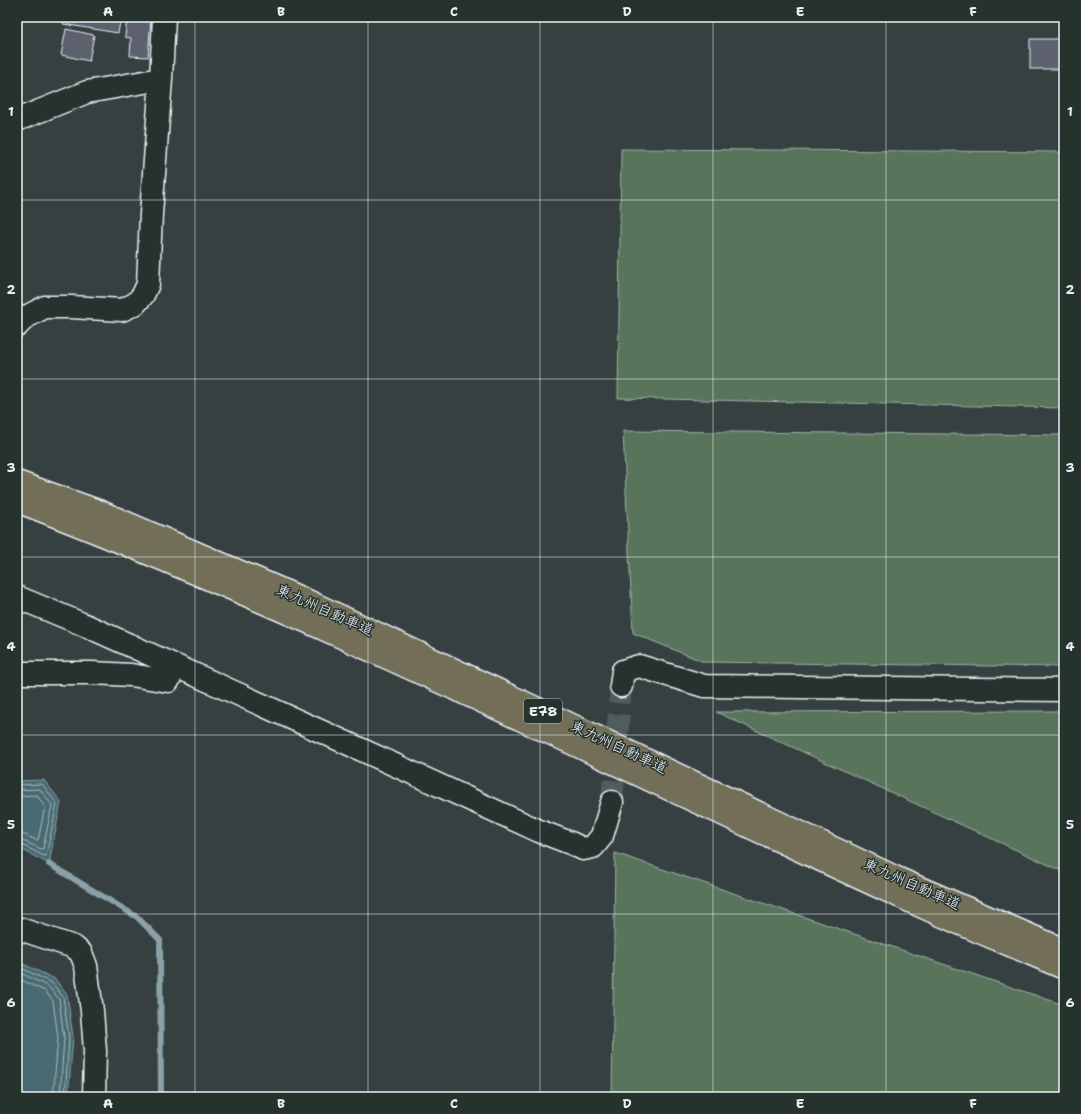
<svg xmlns="http://www.w3.org/2000/svg" width="1081" height="1114" font-family="'Shantell Sans','Klee One',sans-serif">
	<style>
		.green { fill: #58745b; stroke: #a0b2aa }
		.water { fill: #4a6b71; stroke: #89a1a7 }
		.lines { fill: none; stroke-linecap: round; stroke-linejoin: round }
		.shore { stroke: #a9bbc2; stroke-width: 1 }
		.stream { stroke: #89a1a7; stroke-width: 6 }
		.building { fill: #5d606d; stroke: #e8f1f8 }
		.minor-tunnel { stroke: #515b5c; stroke-width: 22; stroke-dasharray: 22 11; stroke-linecap: butt }
		.minor-casing { stroke: #e8f1f8; stroke-width: 25 }
		.highway-casing { stroke: #e8f1f8; stroke-width: 25 }
		.minor { stroke: #26332d; stroke-width: 22 }
		.highway { stroke: #726e59; stroke-width: 22 }
		.grid { fill: none; stroke: #e8f1f8; stroke-width: 1; stroke-opacity: 0.55 }
		.labels { text-anchor: middle; dominant-baseline: central; stroke-width: 3; stroke-linejoin: round; paint-order: stroke }
		.shield { fill: #26332d; stroke: #aeb8bb; stroke-width: 1 }
		.shield-label { font-size: 14px; font-weight: bold; fill: #e8f1f8 }
		.street-label { font-size: 15px; fill: #e8f1f8; stroke: #26332d }
		.neatline { fill: none; stroke: #e8f1f8; stroke-width: 1.5 }
		.grid-label { font-size: 13px; text-anchor: middle; font-weight: bold; fill: #e8f1f8 }
	</style>
	<rect width="100%" height="100%" fill="#364040"/>
	<filter id="ink" filterUnits="userSpaceOnUse"><feTurbulence type="fractalNoise" baseFrequency=".025" numOctaves="2"/><feDisplacementMap in="SourceGraphic" scale="8" xChannelSelector="R" yChannelSelector="G"/><feConvolveMatrix kernelMatrix="1 2 1 2 8 2 1 2 1" color-interpolation-filters="sRGB"/></filter>
	<g filter="url(#ink)">
		<path class="green" d="M 621,149 L 1064,152 L 1064,408 L 618,398 Z
			M 623,431 L 1064,435 L 1064,667 L 704,662 L 633,633 Z
			M 1064,711 L 1064,872 L 716,712 Z
			M 615,853 L 1064,1005 L 1064,1097 L 612,1097 Z"/>
		<path class="water" d="M 44,780 L 61,802 L 49,864 L 17,847 L 17,781 Z
			M 17,961 L 55,979 L 67,995 L 73,1037 L 68,1097 L 17,1097 Z"/>
		<g class="lines">
			<path class="shore" d="M 17,785 L 42,784 L 57,804 L 46,856 L 44,856 L 20,844 L 17,844
				M 17,790 L 40,789 L 52,805 L 43,849 L 41,849 L 22,840 L 17,839
				M 17,796 L 37,795 L 45,807 L 38,840 L 36,840 L 23,834 L 17,833
				M 17,966 L 52,983 L 63,997 L 69,1038 L 65,1097
				M 17,971 L 49,987 L 59,999 L 64,1038 L 60,1097
				M 17,978 L 45,991 L 53,1001 L 58,1038 L 53,1097"/>
			<path class="stream" d="M 49,864 L 137,917 L 160,940 L 161,1097"/>
		</g>
		<path class="building" d="M 64,17 L 121,17 L 118,33 L 63,24 Z
			M 127,17 L 151,17 L 148,57 L 130,56 L 131,38 L 125,37 Z
			M 66,29 L 94,35 L 89,61 L 61,55 Z
			M 1030,39 L 1064,39 L 1064,69 L 1030,69 Z"/>
		<g class="lines">
			<path class="minor-tunnel" d="M 612,802 L 621,686"/>
			<defs>
				<path id="minor" d="M 17,120 L 87,92 L 161,79 L 164,17
					M 17,326 L 26,317 L 45,307 L 71,307 L 122,310 L 135,304 L 143,295 L 148,284 L 151,214 L 161,79
					M 17,597 L 87,626 L 349,744 L 539,831 L 573,844 L 583,849 L 593,847 L 602,836 L 612,802
					M 17,673 L 92,673 L 131,675 L 168,681 L 176,666
					M 621,686 L 623,671 L 639,666 L 704,686 L 1064,690
					M 17,928 L 74,947 L 81,953 L 86,966 L 92,1011 L 95,1051 L 94,1097"/>
				<path id="highway" d="M 17,482 L 101,512 L 310,602 L 899,879 L 1064,950
					M 17,501 C 315,615 600,759 890,892 C 947,919 1006,943 1064,968"/>
			</defs>
			<use href="#minor" class="minor-casing"/>
			<use href="#highway" class="highway-casing"/>
			<use href="#minor" class="minor"/>
			<use href="#highway" class="highway"/>
		</g>
	</g>
	<path class="grid" d="M 195,17 L 195,1097M 368,17 L 368,1097M 540,17 L 540,1097M 713,17 L 713,1097M 886,17 L 886,1097M 17,200 L 1064,200M 17,379 L 1064,379M 17,557 L 1064,557M 17,735 L 1064,735M 17,914 L 1064,914"/>
	<g class="labels">
		<rect class="shield" x="524" y="699" width="38" height="24" rx="3"/>
		<g class="shield-label">
			<text x="543" y="711">E78</text>
		</g>
		<g class="street-label">
			<text transform="translate(325 610) rotate(24)">東九州自動車道</text>
			<text transform="translate(619 747) rotate(25)">東九州自動車道</text>
			<text transform="translate(912 884) rotate(24)">東九州自動車道</text>
		</g>
	</g>
	<rect width="1081" height="1114" fill="none" stroke="#26332d" stroke-width="44"/>
	<rect x="22" y="22" width="1037" height="1070" class="neatline"/>
	<g class="grid-label">
		<text x="108" y="16">A</text>
		<text x="281" y="16">B</text>
		<text x="454" y="16">C</text>
		<text x="627" y="16">D</text>
		<text x="800" y="16">E</text>
		<text x="973" y="16">F</text>
		<text x="11" y="116">1</text>
		<text x="1070" y="116">1</text>
		<text x="11" y="294">2</text>
		<text x="1070" y="294">2</text>
		<text x="11" y="472">3</text>
		<text x="1070" y="472">3</text>
		<text x="11" y="651">4</text>
		<text x="1070" y="651">4</text>
		<text x="11" y="829">5</text>
		<text x="1070" y="829">5</text>
		<text x="11" y="1007">6</text>
		<text x="1070" y="1007">6</text>
		<text x="108" y="1108">A</text>
		<text x="281" y="1108">B</text>
		<text x="454" y="1108">C</text>
		<text x="627" y="1108">D</text>
		<text x="800" y="1108">E</text>
		<text x="973" y="1108">F</text>
	</g>
</svg>
